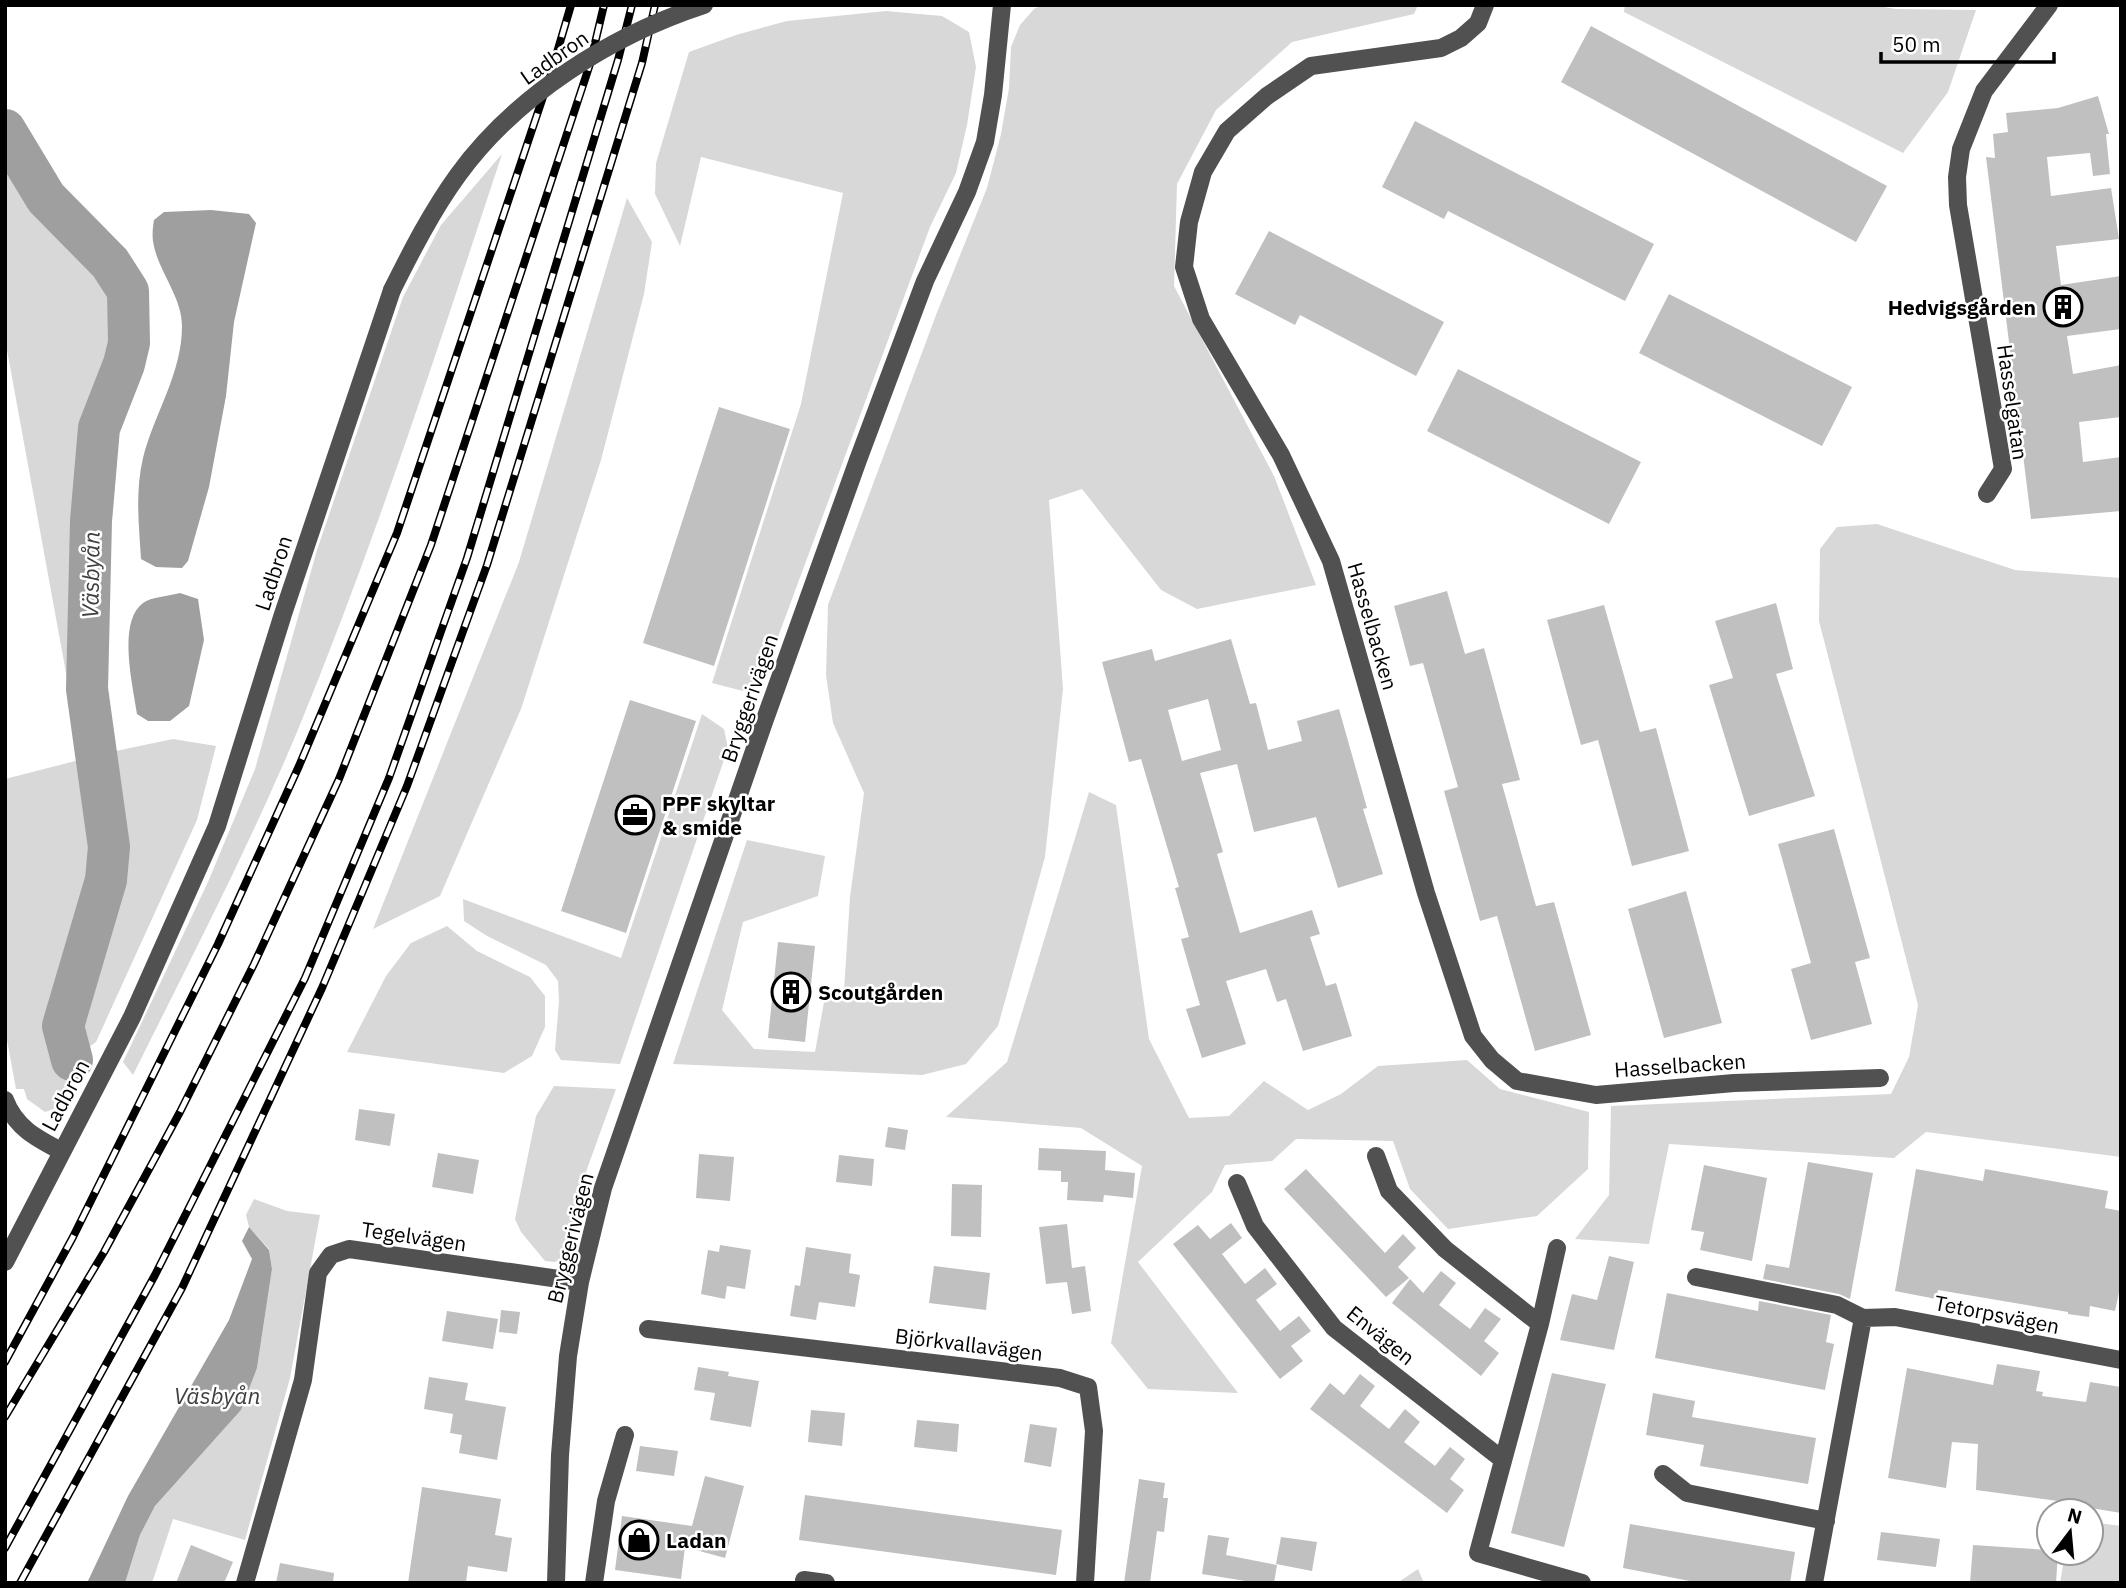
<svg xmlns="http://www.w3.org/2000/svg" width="2126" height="1588" font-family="'IBM Plex Sans',sans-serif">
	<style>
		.green { fill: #d8d8d8 }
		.water { fill: #9f9f9f }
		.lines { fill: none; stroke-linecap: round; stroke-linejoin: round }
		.river { stroke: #9f9f9f; stroke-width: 42 }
		.building { fill: #c0c0c0; fill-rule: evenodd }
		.minor { stroke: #515151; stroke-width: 18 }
		.rail-casing { stroke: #000; stroke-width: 8 }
		.rail { stroke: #fff; stroke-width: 5; stroke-dasharray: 16; stroke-linecap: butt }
		.minor-bridge { stroke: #515151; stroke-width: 18 }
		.labels { text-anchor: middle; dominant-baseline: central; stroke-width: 5; stroke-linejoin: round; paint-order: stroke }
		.street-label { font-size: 21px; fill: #000; stroke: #fff }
		.poi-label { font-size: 21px; font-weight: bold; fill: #000; stroke: #fff; text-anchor: start }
		.water-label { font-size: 23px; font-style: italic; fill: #404040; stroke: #fff }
	</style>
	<rect width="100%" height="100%" fill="#fff"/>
	<path class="green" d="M 1042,5 L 1418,5 L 1414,14 L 1292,42 L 1216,110 L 1177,184 L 1174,286 L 1274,476 L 1316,585 L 1197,609 L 1161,590 L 1082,489 L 1049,500 L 1063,689 L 1045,857 L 998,1026 L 966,1064 L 922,1075 L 673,1064 L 747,840 L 825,856 L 818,896 L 743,922 L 722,1010 L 754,1049 L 815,1052 L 826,991 L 844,991 L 850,897 L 864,793 L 833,723 L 826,675 L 828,605 L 936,315 L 987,188 L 1001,134 L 1009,88 L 1011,47 L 1020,25 L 1034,9 Z
		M 1625,5 L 1872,5 L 1896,9 L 1976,10 L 1948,92 L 1903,153 L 1624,12 Z
		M 886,11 L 942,16 L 969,32 L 976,67 L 967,125 L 956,173 L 930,227 L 762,680 L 743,691 L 712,683 L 801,404 L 843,193 L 701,157 L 680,246 L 655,194 L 656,163 L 689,52 L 736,35 L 787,21 Z
		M 502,154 C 438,348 375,543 297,732 C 248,849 189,962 133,1075 L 123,1062 L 208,882 L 255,769 L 317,550 L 403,297 L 441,225 Z
		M 5,159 L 52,219 L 106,269 L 119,303 L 116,346 L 86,427 L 80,532 L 77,654 L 85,741 L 79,744 L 5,339 Z
		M 627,198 L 652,242 L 644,294 L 601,460 L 521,709 L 440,896 L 373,929 L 519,562 Z
		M 1877,524 L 2015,570 L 2121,578 L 2121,1157 L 1926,1132 L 1894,1158 L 1669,1144 L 1649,1244 L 1575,1239 L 1609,1195 L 1611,1106 L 1891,1094 L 1909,1057 L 1918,1005 L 1819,621 L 1820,549 L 1837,527 Z
		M 702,714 L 724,729 L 728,748 L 620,1064 L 561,1060 L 555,1050 L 559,1001 L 558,981 L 546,965 L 487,936 L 464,921 L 463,899 L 621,958 Z
		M 173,739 L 216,746 L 197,820 L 96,1042 L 85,1050 L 74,1042 L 88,972 L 115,887 L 119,823 L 106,753 Z
		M 83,759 L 98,832 L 96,875 L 52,1026 L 55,1057 L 70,1078 L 54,1109 L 45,1112 L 27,1099 L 24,1089 L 16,1089 L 5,1029 L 5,779 Z
		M 1089,792 L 1116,805 L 1149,1039 L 1189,1118 L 1229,1116 L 1264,1081 L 1308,1110 L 1341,1094 L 1378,1066 L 1467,1060 L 1500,1089 L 1589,1112 L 1588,1169 L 1537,1216 L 1448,1229 L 1410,1189 L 1393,1141 L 1296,1139 L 1272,1161 L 1225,1165 L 1212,1192 L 1138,1262 L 1238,1393 L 1148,1389 L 1111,1343 L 1142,1166 L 1081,1128 L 946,1117 L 1007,1062 Z
		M 447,926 L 477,951 L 530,977 L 545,996 L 545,1027 L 532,1056 L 504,1073 L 347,1052 L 386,976 L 411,943 Z
		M 554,1086 L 616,1089 L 587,1169 L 565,1256 L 555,1262 L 545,1261 L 521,1232 L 515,1219 L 536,1116 Z
		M 254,1199 L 287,1211 L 320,1215 L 290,1378 L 245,1540 L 173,1519 L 152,1583 L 125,1583 L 140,1535 L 155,1506 L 241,1410 L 257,1368 L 272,1269 L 269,1249 L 249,1227 L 246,1215 Z
		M 2091,1522 L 2121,1526 L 2121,1583 L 2060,1583 L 2065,1553 L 2091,1553 Z
		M 1418,1569 L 1424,1583 L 1397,1583 Z"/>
	<path class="water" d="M 211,210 L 249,214 L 256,223 L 234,322 L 226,396 L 209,487 L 188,561 L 182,568 L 156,567 L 141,559 C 139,525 135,492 143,458 C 154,414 182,374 182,326 C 182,296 157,270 153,241 C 152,234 153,226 154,220 L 164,212 Z
		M 180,593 L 198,599 L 204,640 L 189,706 L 170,721 L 148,721 L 137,714 C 133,686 117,622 143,603 C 151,597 169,596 180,593 Z
		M 249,1227 L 269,1250 L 272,1269 L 257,1368 L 241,1410 L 155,1506 L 140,1535 L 125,1583 L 87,1583 L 128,1496 L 229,1320 L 252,1259 L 242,1241 Z"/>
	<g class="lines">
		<path class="river" d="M 5,130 L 46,198 L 110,263 L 128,291 L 129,343 L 124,364 L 99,428 L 91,521 L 87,689 L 109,847 L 106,880 L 63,1026 L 72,1060"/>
	</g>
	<path class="building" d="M 1591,26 L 1887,186 L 1856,242 L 1561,82 Z
		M 2098,96 L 2109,134 L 2106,134 L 2110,174 L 2093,176 L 2090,153 L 2047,157 L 2051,196 L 2111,188 L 2119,239 L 2056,246 L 2061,285 L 2121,276 L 2121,329 L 2067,336 L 2073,374 L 2121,365 L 2121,417 L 2079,422 L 2083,462 L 2121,457 L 2121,511 L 2031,519 L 1986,157 L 1995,158 L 1993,134 L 2008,132 L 2006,113 L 2058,108 Z
		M 1415,121 L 1654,244 L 1625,301 L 1448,211 L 1444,219 L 1382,187 Z
		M 1269,231 L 1444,322 L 1416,376 L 1300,315 L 1295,325 L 1235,294 Z
		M 1669,294 L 1852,387 L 1822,446 L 1639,353 Z
		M 1458,369 L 1641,462 L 1609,524 L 1427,431 Z
		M 719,407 L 790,429 L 714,666 L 643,643 Z
		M 1447,591 L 1465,654 L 1484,648 L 1520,780 L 1502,784 L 1536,906 L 1554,902 L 1591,1035 L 1535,1051 L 1497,916 L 1480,921 L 1444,791 L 1458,787 L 1423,663 L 1410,666 L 1394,606 Z
		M 1776,603 L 1793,669 L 1776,674 L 1815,796 L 1749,816 L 1709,685 L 1733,678 L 1715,621 Z
		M 1604,605 L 1640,732 L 1656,728 L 1689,851 L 1632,866 L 1598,740 L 1581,745 L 1547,620 Z
		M 1231,639 L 1250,704 L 1256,703 L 1268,750 L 1302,741 L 1297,721 L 1339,709 L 1367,808 L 1363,809 L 1383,874 L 1338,888 L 1316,817 L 1254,832 L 1237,764 L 1200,773 L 1223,852 L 1217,854 L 1240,933 L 1312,910 L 1320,934 L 1310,937 L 1326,986 L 1336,983 L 1352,1036 L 1303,1051 L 1286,999 L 1277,1002 L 1266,969 L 1226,981 L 1246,1044 L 1202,1058 L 1186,1009 L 1200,1005 L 1181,939 L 1189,937 L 1175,888 L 1179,887 L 1141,759 L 1129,762 L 1102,662 L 1152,649 L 1155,661 ZM 1208,699 L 1221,750 L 1182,761 L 1168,710 Z
		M 630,700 L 696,721 L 626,933 L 561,911 Z
		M 1834,829 L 1870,958 L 1855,962 L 1872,1024 L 1811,1040 L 1791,969 L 1811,963 L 1778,844 Z
		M 1686,891 L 1722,1023 L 1664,1038 L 1628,909 Z
		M 778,942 L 815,946 L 805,1042 L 768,1038 Z
		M 359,1109 L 395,1114 L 390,1146 L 355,1140 Z
		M 888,1127 L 908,1130 L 905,1150 L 885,1147 Z
		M 1039,1148 L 1106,1151 L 1105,1170 L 1135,1173 L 1133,1198 L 1104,1195 L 1103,1202 L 1067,1200 L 1068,1182 L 1061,1182 L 1061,1171 L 1038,1170 Z
		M 438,1153 L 479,1160 L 473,1194 L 432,1187 Z
		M 699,1154 L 734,1157 L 730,1201 L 696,1198 Z
		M 839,1155 L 874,1159 L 872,1186 L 836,1182 Z
		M 1808,1162 L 1873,1173 L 1850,1299 L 1839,1294 L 1763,1279 L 1766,1264 L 1789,1268 Z
		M 1704,1165 L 1767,1178 L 1752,1261 L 1700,1250 L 1704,1232 L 1691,1230 Z
		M 1306,1169 L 1385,1253 L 1403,1234 L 1416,1248 L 1398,1267 L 1409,1278 L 1386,1297 L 1284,1189 Z
		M 1916,1169 L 1983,1181 L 1985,1169 L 2108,1191 L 2105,1208 L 2121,1211 L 2121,1283 L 2115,1311 L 2090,1306 L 2089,1317 L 2068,1314 L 2068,1312 L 1938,1290 L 1936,1299 L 1895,1291 Z
		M 952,1184 L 982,1185 L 981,1237 L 951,1236 Z
		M 1231,1223 L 1242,1238 L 1222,1254 L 1245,1284 L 1265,1268 L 1277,1284 L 1256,1300 L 1280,1331 L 1299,1316 L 1311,1331 L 1291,1346 L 1303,1361 L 1280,1379 L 1173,1244 L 1198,1225 L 1210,1239 Z
		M 1067,1224 L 1072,1268 L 1085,1266 L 1091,1311 L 1072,1314 L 1067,1282 L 1046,1284 L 1039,1227 Z
		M 720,1245 L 751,1250 L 745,1289 L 727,1286 L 725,1299 L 701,1294 L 708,1250 L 719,1252 Z
		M 806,1247 L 851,1254 L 849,1273 L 860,1275 L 855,1307 L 819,1302 L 816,1320 L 790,1316 L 795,1285 L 800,1286 Z
		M 1609,1256 L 1634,1262 L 1614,1350 L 1560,1340 L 1572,1294 L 1597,1300 Z
		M 934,1266 L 990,1273 L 986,1310 L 929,1303 Z
		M 1441,1271 L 1456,1283 L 1439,1305 L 1470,1329 L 1485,1308 L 1501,1319 L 1484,1341 L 1499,1353 L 1481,1376 L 1392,1303 L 1410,1279 L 1423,1293 Z
		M 1667,1293 L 1758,1311 L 1759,1301 L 1831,1315 L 1826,1342 L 1834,1344 L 1825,1390 L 1655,1358 Z
		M 501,1310 L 520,1312 L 517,1334 L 499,1332 Z
		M 447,1311 L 498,1319 L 493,1349 L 442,1341 Z
		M 1997,1364 L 2040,1371 L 2036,1391 L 2043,1392 L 2042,1396 L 2086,1402 L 2090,1382 L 2121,1387 L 2121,1513 L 2072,1505 L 2073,1503 L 1976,1490 L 1978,1444 L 1952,1442 L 1946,1488 L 1888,1478 L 1907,1368 L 1993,1385 Z
		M 698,1367 L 729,1372 L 728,1376 L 759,1381 L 751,1427 L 710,1420 L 715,1393 L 694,1390 Z
		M 1552,1373 L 1606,1384 L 1564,1547 L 1511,1533 Z
		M 1360,1374 L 1375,1386 L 1360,1406 L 1389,1429 L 1405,1409 L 1420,1422 L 1404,1442 L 1435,1466 L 1450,1447 L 1465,1459 L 1450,1479 L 1464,1490 L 1447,1513 L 1310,1409 L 1330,1383 L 1344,1395 Z
		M 429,1377 L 468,1383 L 465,1400 L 506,1407 L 497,1460 L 459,1453 L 462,1435 L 450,1433 L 453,1414 L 424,1409 Z
		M 1653,1393 L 1695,1401 L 1692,1417 L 1816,1438 L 1808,1484 L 1700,1466 L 1704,1445 L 1646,1435 Z
		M 811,1410 L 845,1413 L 842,1446 L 808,1442 Z
		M 917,1420 L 959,1424 L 957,1452 L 914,1447 Z
		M 1030,1424 L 1057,1428 L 1051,1467 L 1024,1462 Z
		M 640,1446 L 678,1451 L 674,1476 L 636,1471 Z
		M 705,1476 L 744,1486 L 725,1558 L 685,1547 L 681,1579 L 615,1570 L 622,1516 L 692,1526 Z
		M 1139,1479 L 1165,1483 L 1163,1498 L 1168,1498 L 1164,1532 L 1157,1531 L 1150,1583 L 1124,1583 Z
		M 422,1487 L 501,1499 L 495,1535 L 512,1538 L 507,1572 L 468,1566 L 466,1583 L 408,1583 Z
		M 805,1495 L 1062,1530 L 1056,1575 L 799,1540 Z
		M 1630,1524 L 1795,1552 L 1790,1583 L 1700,1583 L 1623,1568 Z
		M 1881,1532 L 1940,1539 L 1936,1567 L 1877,1560 Z
		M 1208,1535 L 1229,1538 L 1226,1555 L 1277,1565 L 1274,1583 L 1258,1583 L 1202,1574 Z
		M 1281,1537 L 1317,1542 L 1312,1571 L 1276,1564 Z
		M 191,1545 L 233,1562 L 224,1583 L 176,1583 Z
		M 1973,1545 L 2049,1550 L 2049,1553 L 2058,1553 L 2056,1583 L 1970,1583 Z
		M 280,1563 L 334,1573 L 333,1583 L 276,1583 Z"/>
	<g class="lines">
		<path class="minor" d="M 1485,5 L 1478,23 L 1461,38 L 1441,48 L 1311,66 L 1267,96 L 1227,131 L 1203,172 L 1189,222 L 1184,267 L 1201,319 L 1281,455 L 1331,561 L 1426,893 L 1473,1036 L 1492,1060 L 1517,1081 L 1596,1095 L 1734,1083 L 1880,1078
			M 1987,494 L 2003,469 L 1958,205 L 1957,177 L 1961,149 L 1984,91 L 2049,5
			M 5,1100 C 15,1127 36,1138 61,1151
			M 1376,1156 L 1389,1191 L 1445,1249 L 1540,1324
			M 1237,1183 L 1255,1226 L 1334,1328 L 1503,1460
			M 1557,1248 L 1540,1324 L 1478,1553 L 1582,1583
			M 5,1262 L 132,1017 L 217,826 L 283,614 L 392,290
			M 1696,1277 L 1837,1305 L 1863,1318
			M 648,1329 L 1060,1378 L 1088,1387 L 1094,1431 L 1085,1583
			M 1663,1474 L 1687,1493 L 1826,1521
			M 804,1580 L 826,1583
			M 245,1583 L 303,1380 L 318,1273 L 331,1255 L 349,1249 L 580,1282
			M 556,1583 L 560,1455 L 568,1356 L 580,1282 L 603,1188 L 764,722 L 858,460 L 925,281 L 967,192 L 985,142 L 993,95 L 1002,5
			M 594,1583 L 606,1501 L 625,1435
			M 1814,1583 L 1863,1318 L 1895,1317 L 2121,1360"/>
		<defs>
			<path id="rail" d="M 5,1362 L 73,1237 L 218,944 L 299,766 L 397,533 L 551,73 L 571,5
				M 5,1417 L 104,1252 L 180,1112 L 254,964 L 339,779 L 431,545 L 590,64 L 604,5
				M 5,1548 L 155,1275 L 305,978 L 389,778 L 467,558 L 618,60 L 632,5
				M 20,1583 L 182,1288 L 322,988 L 407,786 L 487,565 L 642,63 L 655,5"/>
		</defs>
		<use href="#rail" class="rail-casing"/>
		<use href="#rail" class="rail"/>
		<path class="minor-bridge" d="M 392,290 C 412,250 432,211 458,175 C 516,95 612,35 704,5"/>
	</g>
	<defs>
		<symbol id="building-ring" viewBox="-11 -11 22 22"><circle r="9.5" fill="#fff" stroke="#000" stroke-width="1.5"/><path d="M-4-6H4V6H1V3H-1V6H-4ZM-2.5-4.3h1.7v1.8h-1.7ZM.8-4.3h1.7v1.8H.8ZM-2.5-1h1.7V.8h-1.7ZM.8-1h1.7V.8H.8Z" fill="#000"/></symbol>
		<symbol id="office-ring" viewBox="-11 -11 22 22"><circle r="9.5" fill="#fff" stroke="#000" stroke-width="1.5"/><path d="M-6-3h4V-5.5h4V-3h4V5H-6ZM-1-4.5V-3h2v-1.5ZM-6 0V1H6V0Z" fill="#000"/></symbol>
		<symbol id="shop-ring" viewBox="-11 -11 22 22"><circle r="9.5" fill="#fff" stroke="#000" stroke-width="1.5"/><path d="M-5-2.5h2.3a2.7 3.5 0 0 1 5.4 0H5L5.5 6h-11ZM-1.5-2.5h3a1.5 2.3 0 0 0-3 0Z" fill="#000"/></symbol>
	</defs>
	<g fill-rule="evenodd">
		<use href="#building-ring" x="2041" y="285" width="44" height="44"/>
		<use href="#office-ring" x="613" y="793" width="44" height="44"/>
		<use href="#building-ring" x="769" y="970" width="44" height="44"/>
		<use href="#shop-ring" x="617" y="1518" width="44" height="44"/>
	</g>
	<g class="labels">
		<g class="street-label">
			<text transform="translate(554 57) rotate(-35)">Ladbron</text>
			<text transform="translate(2013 402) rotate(82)">Hasselgatan</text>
			<text transform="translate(273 573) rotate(-72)">Ladbron</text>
			<text transform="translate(1373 626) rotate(74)">Hasselbacken</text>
			<text transform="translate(749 698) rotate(-71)">Bryggerivägen</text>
			<text transform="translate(1680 1065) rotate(-4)">Hasselbacken</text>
			<text transform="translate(65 1095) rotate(-62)">Ladbron</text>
			<text transform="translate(414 1236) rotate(8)">Tegelvägen</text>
			<text transform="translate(570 1238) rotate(-76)">Bryggerivägen</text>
			<text transform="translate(1997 1314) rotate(11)">Tetorpsvägen</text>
			<text transform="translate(1381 1335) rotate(39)">Envägen</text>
			<text transform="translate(969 1344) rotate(7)">Björkvallavägen</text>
		</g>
		<g class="poi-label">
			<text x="2036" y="307" text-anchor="end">Hedvigsgården</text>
			<text x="662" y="803">PPF skyltar<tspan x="662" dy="24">&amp; smide</tspan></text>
			<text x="818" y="992">Scoutgården</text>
			<text x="666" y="1540">Ladan</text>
		</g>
		<g class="water-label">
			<text transform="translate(90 575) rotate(-89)">Väsbyån</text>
			<text x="217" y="1395">Väsbyån</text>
		</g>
	</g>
	<rect width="2126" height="1588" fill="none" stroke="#000000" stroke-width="14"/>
	<g transform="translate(2070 1532) rotate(16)"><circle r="33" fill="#ffffff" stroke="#999999" stroke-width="2"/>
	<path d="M0-5L12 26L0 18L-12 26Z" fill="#000000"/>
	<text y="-10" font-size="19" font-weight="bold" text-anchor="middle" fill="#000000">N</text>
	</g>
	<path d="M1881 52v10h173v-10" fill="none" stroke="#000000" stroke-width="3.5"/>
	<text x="1892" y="52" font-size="21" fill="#000000" stroke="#ffffff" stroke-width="5" paint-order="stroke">50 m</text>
</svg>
